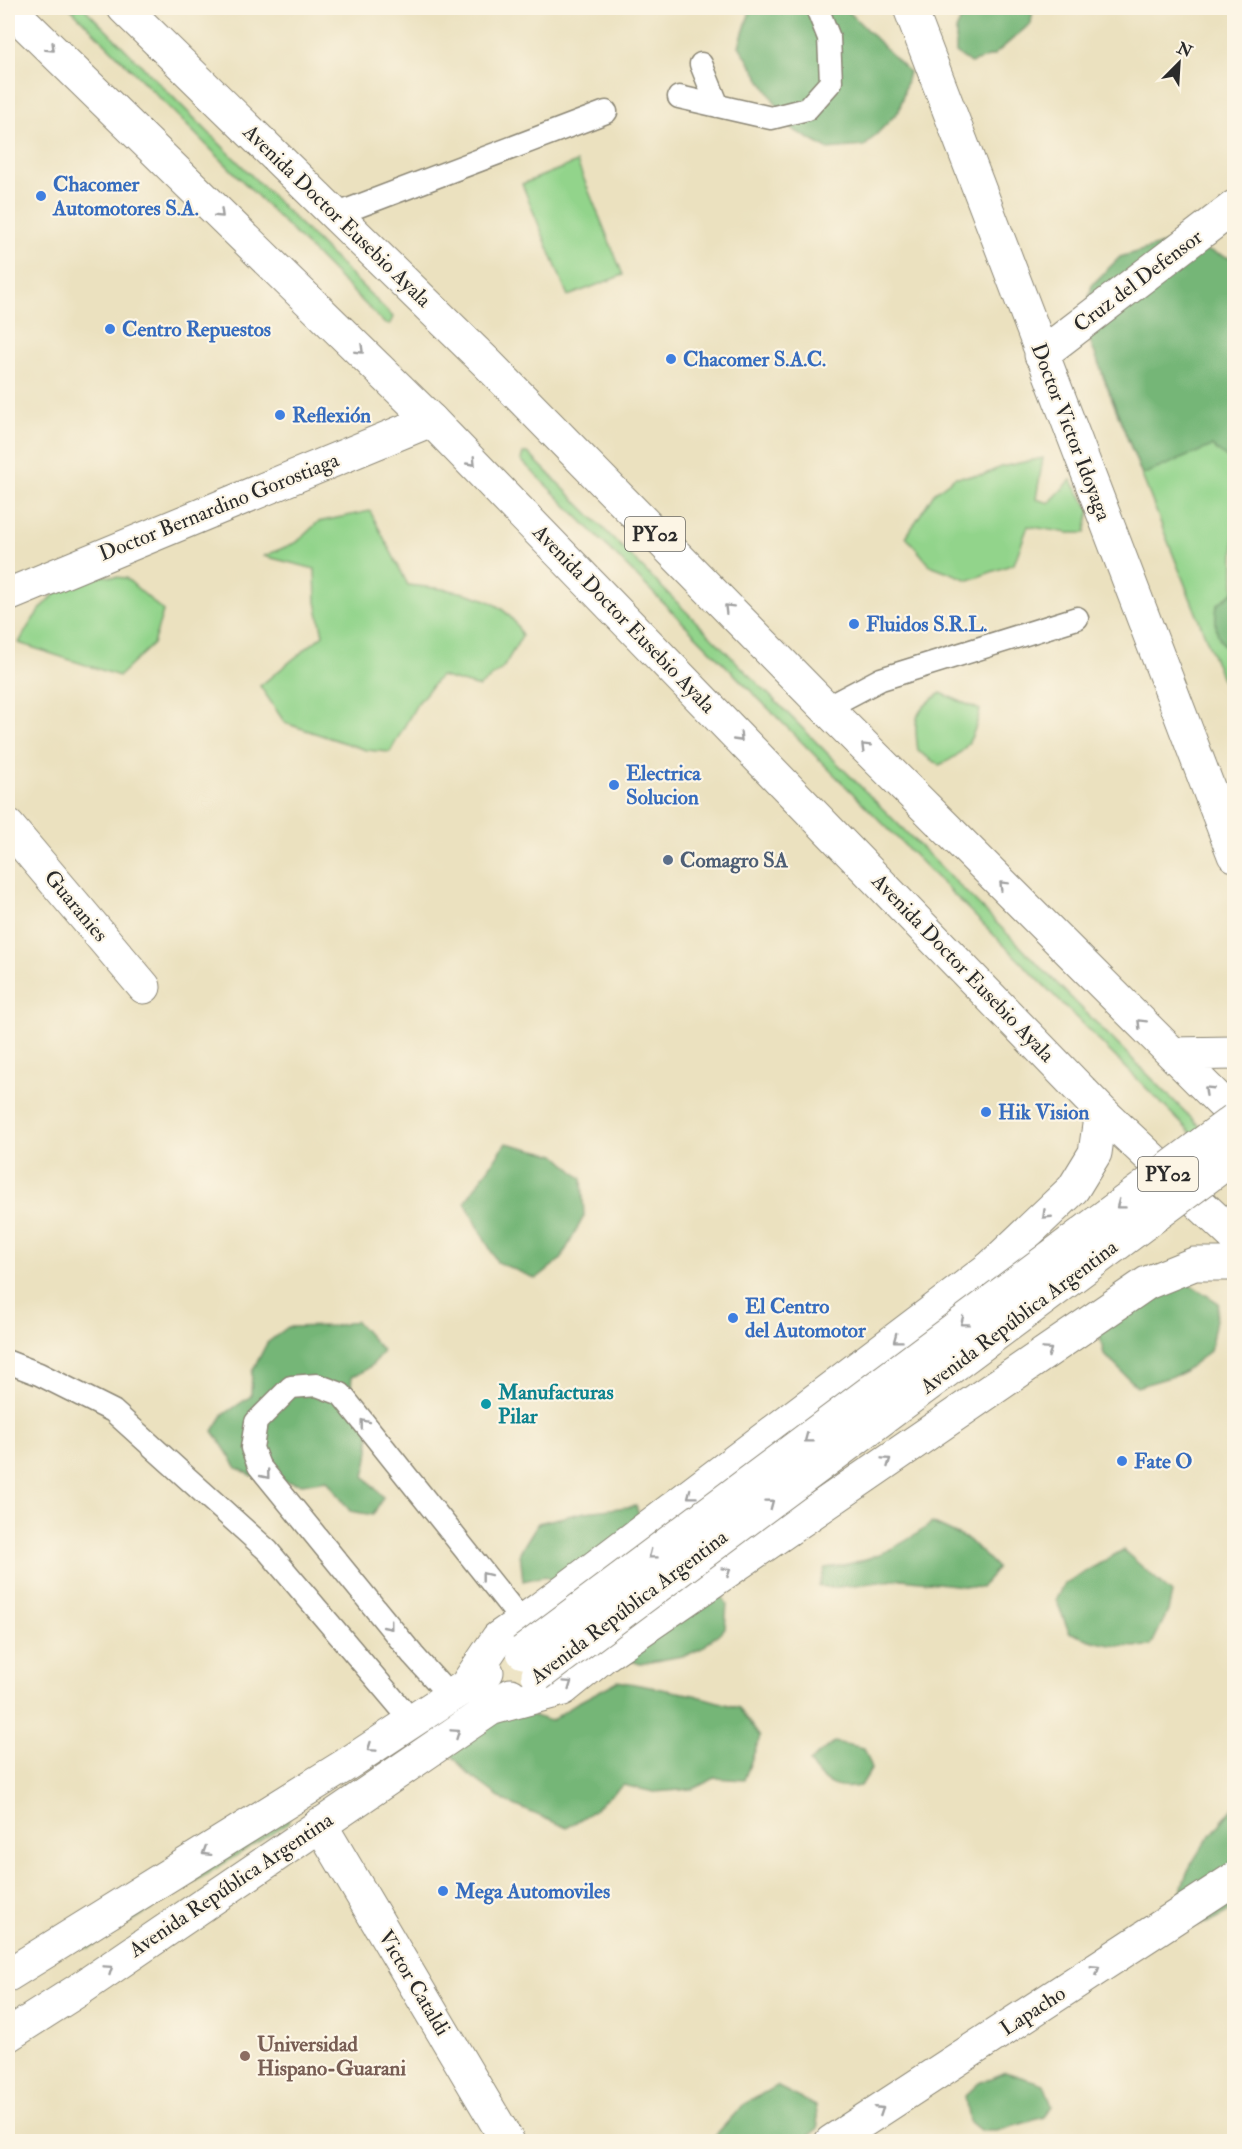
<svg xmlns="http://www.w3.org/2000/svg" width="1242" height="2149" font-family="'IM FELL Double Pica',serif">
	<style>
		.green { fill: #92d48b; stroke: #5e805b; stroke-width: 1.5 }
		.forest { fill: #75b677; stroke: #507051; stroke-width: 1.5 }
		.lines { fill: none; stroke-linecap: round; stroke-linejoin: round }
		.service-casing { stroke: #8b8675; stroke-width: 25 }
		.minor-casing { stroke: #8b8675; stroke-width: 35 }
		.tertiary-casing { stroke: #8b8675; stroke-width: 35 }
		.trunk-casing { stroke: #8b8675; stroke-width: 35 }
		.service { stroke: #fff; stroke-width: 22 }
		.minor { stroke: #fff; stroke-width: 33 }
		.tertiary { stroke: #fff; stroke-width: 33 }
		.trunk { stroke: #fff; stroke-width: 33 }
		.trunk-bridge-casing { stroke: #8b8675; stroke-width: 35; stroke-linecap: butt }
		.trunk-bridge { stroke: #fff; stroke-width: 33 }
		.oneway { stroke: #a0a0a0 }
		.shop-dot { fill: #3f7fe0; stroke: #fcf5e5; stroke-width: 2 }
		.service-dot { fill: #5c6f8a; stroke: #fcf5e5; stroke-width: 2 }
		.culture-dot { fill: #0f9aa8; stroke: #fcf5e5; stroke-width: 2 }
		.education-dot { fill: #8d6e63; stroke: #fcf5e5; stroke-width: 2 }
		.labels { text-anchor: middle; dominant-baseline: central; stroke-width: 4.5; stroke-linejoin: round; paint-order: stroke }
		.shield { fill: #fcf5e5; stroke: #6a6863; stroke-width: 1.5 }
		.shield-label { font-size: 20px; font-weight: bold; fill: #2b2b2b }
		.shop-label { font-size: 21px; font-weight: bold; fill: #366cbe; stroke: #fcf5e5; text-anchor: start }
		.street-label { font-size: 21px; fill: #2b2b2b; stroke: #fcf5e5 }
		.service-label { font-size: 21px; font-weight: bold; fill: #4e5e75; stroke: #fcf5e5; text-anchor: start }
		.culture-label { font-size: 21px; font-weight: bold; fill: #0d838f; stroke: #fcf5e5; text-anchor: start }
		.education-label { font-size: 21px; font-weight: bold; fill: #785e54; stroke: #fcf5e5; text-anchor: start }
	</style>
	<rect width="100%" height="100%" fill="#fcf5e5"/>
	<filter id="ink" filterUnits="userSpaceOnUse"><feTurbulence type="fractalNoise" baseFrequency=".0167" numOctaves="2"/><feDisplacementMap in="SourceGraphic" scale="12" xChannelSelector="R" yChannelSelector="G"/><feConvolveMatrix kernelMatrix="1 2 1 2 8 2 1 2 1" color-interpolation-filters="sRGB"/></filter>
	<filter id="wash" filterUnits="userSpaceOnUse"><feTurbulence type="fractalNoise" baseFrequency=".008" numOctaves="4" result="noise"/><feDisplacementMap in="SourceGraphic" scale="24" xChannelSelector="R" yChannelSelector="G"/><feGaussianBlur stdDeviation="1.35" result="paint"/><feColorMatrix in="noise" values="0 0 0 0 0 0 0 0 0 0 0 0 0 0 0 0 0 1.4 0 .05"/><feComposite in="paint" operator="in"/></filter>
	<g filter="url(#wash)">
		<rect width="100%" height="100%" fill="#ebe1bf"/>
		<path class="green" d="M 70,8 L 84,8 L 393,317 L 390,324 L 385,324 Z
			M 577,162 L 623,275 L 568,296 L 522,184 Z
			M 1234,277 L 1234,695 L 1230,699 L 1102,374 Z
			M 523,453 L 528,453 L 1207,1134 L 1198,1140 L 521,460 Z
			M 1043,458 L 1036,499 L 1049,503 L 1071,480 L 1090,510 L 1085,533 L 1068,533 L 1028,526 L 1014,564 L 969,580 L 930,565 L 906,537 L 934,493 L 955,477 L 983,475 L 1001,467 Z
			M 370,511 L 408,585 C 448,590 505,591 522,636 L 503,668 L 479,687 L 440,676 L 417,704 L 390,752 L 366,750 L 285,723 L 260,686 L 323,635 L 316,602 L 315,569 L 264,556 L 297,542 L 318,522 Z
			M 83,574 L 126,578 L 163,611 L 153,644 L 119,676 L 19,643 C 35,611 53,592 83,574 Z
			M 941,693 L 980,710 C 974,738 967,754 939,765 L 918,751 C 914,719 913,711 941,693 Z
			M 289,1818 L 288,1823 L 89,1948 L 83,1947 Z"/>
		<path class="forest" d="M 751,8 L 845,8 L 909,72 L 899,111 L 865,146 L 827,149 L 792,129 L 739,46 Z
			M 966,8 L 1033,8 L 1031,23 L 994,55 L 971,63 L 956,53 L 956,30 Z
			M 1173,241 L 1234,259 L 1234,464 L 1212,446 L 1142,475 L 1083,323 L 1092,285 L 1120,257 Z
			M 1234,591 L 1234,654 C 1215,641 1214,626 1217,605 Z
			M 506,1143 L 556,1155 L 582,1179 L 584,1216 L 561,1259 L 536,1279 L 497,1262 L 465,1202 Z
			M 1175,1275 L 1219,1303 L 1210,1351 L 1180,1374 L 1137,1387 L 1104,1354 L 1099,1333 Z
			M 356,1321 L 383,1351 C 375,1363 367,1372 352,1376 C 348,1404 362,1405 368,1429 C 371,1443 368,1463 364,1476 L 383,1497 L 373,1515 L 350,1511 L 327,1480 L 302,1484 L 253,1476 L 237,1468 L 213,1431 L 223,1415 L 251,1396 L 252,1372 L 267,1343 L 288,1327 L 335,1326 Z
			M 636,1506 L 648,1543 L 559,1584 L 545,1576 L 523,1581 L 520,1552 L 538,1523 L 585,1512 Z
			M 932,1523 L 969,1540 L 997,1568 L 981,1588 L 902,1579 L 832,1588 L 819,1586 L 825,1568 C 867,1563 899,1548 932,1523 Z
			M 1123,1550 L 1172,1593 L 1168,1611 L 1151,1646 C 1120,1649 1097,1644 1069,1632 L 1056,1599 L 1064,1584 Z
			M 717,1589 L 727,1604 L 725,1628 L 702,1648 L 687,1655 L 640,1664 L 619,1656 Z
			M 618,1681 L 694,1695 L 739,1708 L 760,1737 L 744,1780 L 715,1778 L 693,1789 L 654,1792 L 623,1785 L 587,1815 L 567,1828 L 505,1801 L 467,1773 L 437,1738 L 455,1706 L 486,1702 L 551,1721 L 575,1704 Z
			M 834,1742 L 864,1748 L 872,1768 L 861,1786 C 835,1791 823,1784 809,1762 Z
			M 1234,1807 L 1234,1908 L 1208,1923 L 1190,1925 C 1188,1916 1181,1903 1181,1894 C 1183,1866 1217,1827 1234,1807 Z
			M 1005,2072 L 1044,2084 L 1052,2106 L 1044,2117 L 997,2131 L 981,2131 L 969,2121 L 965,2096 L 979,2083 Z
			M 776,2086 L 816,2106 L 818,2128 L 802,2141 L 683,2141 L 710,2141 L 744,2104 Z"/>
	</g>
	<g filter="url(#ink)">
		<g class="lines">
			<defs>
				<path id="service" d="M 701,64 L 718,106
					M 679,97 L 771,118 L 807,109 L 831,82 L 829,38 L 817,8
					M 335,215 L 606,112
					M 826,708 L 881,679 L 1077,618
					M 8,1362 L 39,1374 L 113,1411 L 268,1551 L 411,1720
					M 449,1695 L 413,1655 L 259,1466 L 252,1448 L 256,1422 L 291,1387 L 317,1385 L 341,1394 L 522,1621"/>
				<path id="minor" d="M 910,8 L 1234,855
					M 1041,355 L 1234,207
					M 8,826 L 144,987"/>
				<path id="tertiary" d="M 8,595 L 431,420
					M 320,1824 L 508,2142
					M 831,2142 L 1234,1879"/>
				<path id="trunk" d="M 9,8 L 431,420 L 1101,1111 L 1234,1236
					M 124,8 L 487,363 L 826,708 L 1234,1115
					M 1173,1054 L 1234,1053
					M 469,1681 L 498,1638 L 540,1609 L 991,1267 L 1073,1189 L 1095,1153 L 1101,1111
					M 493,1708 L 563,1689 L 605,1655 L 1147,1283 L 1194,1264 L 1234,1264
					M 8,1975 L 344,1766 L 487,1672
					M 8,2035 L 77,1991 L 511,1695"/>
			</defs>
			<use href="#service" class="service-casing"/>
			<use href="#minor" class="minor-casing"/>
			<use href="#tertiary" class="tertiary-casing"/>
			<use href="#trunk" class="trunk-casing"/>
			<use href="#service" class="service"/>
			<use href="#minor" class="minor"/>
			<use href="#tertiary" class="tertiary"/>
			<use href="#trunk" class="trunk"/>
			<defs>
				<path id="trunk-bridge" d="M 523,1652 L 1234,1120
					M 538,1675 L 1234,1157"/>
			</defs>
			<use href="#trunk-bridge" class="trunk-bridge-casing"/>
			<use href="#trunk-bridge" class="trunk-bridge"/>
		</g>
		<defs><path id="oneway-chevron" d="M-2-3.5L2.5 0L-2 3.5" fill="none" stroke-width="1.6" stroke-linecap="round" stroke-linejoin="round" transform="scale(1.5)"/></defs>
		<g class="oneway">
			<use href="#oneway-chevron" transform="translate(51 48) rotate(44)"/>
			<use href="#oneway-chevron" transform="translate(220 214) rotate(44)"/>
			<use href="#oneway-chevron" transform="translate(360 350) rotate(44)"/>
			<use href="#oneway-chevron" transform="translate(472 462) rotate(46)"/>
			<use href="#oneway-chevron" transform="translate(728 608) rotate(-135)"/>
			<use href="#oneway-chevron" transform="translate(739 738) rotate(46)"/>
			<use href="#oneway-chevron" transform="translate(865 747) rotate(-135)"/>
			<use href="#oneway-chevron" transform="translate(1003 885) rotate(-135)"/>
			<use href="#oneway-chevron" transform="translate(1141 1023) rotate(-135)"/>
			<use href="#oneway-chevron" transform="translate(1208 1090) rotate(-136)"/>
			<use href="#oneway-chevron" transform="translate(1120 1205) rotate(143)"/>
			<use href="#oneway-chevron" transform="translate(1046 1215) rotate(136)"/>
			<use href="#oneway-chevron" transform="translate(964 1322) rotate(143)"/>
			<use href="#oneway-chevron" transform="translate(897 1339) rotate(143)"/>
			<use href="#oneway-chevron" transform="translate(1048 1351) rotate(-34)"/>
			<use href="#oneway-chevron" transform="translate(364 1423) rotate(-128)"/>
			<use href="#oneway-chevron" transform="translate(808 1439) rotate(143)"/>
			<use href="#oneway-chevron" transform="translate(887 1461) rotate(-34)"/>
			<use href="#oneway-chevron" transform="translate(266 1475) rotate(51)"/>
			<use href="#oneway-chevron" transform="translate(691 1495) rotate(143)"/>
			<use href="#oneway-chevron" transform="translate(770 1503) rotate(-37)"/>
			<use href="#oneway-chevron" transform="translate(652 1555) rotate(143)"/>
			<use href="#oneway-chevron" transform="translate(727 1571) rotate(-34)"/>
			<use href="#oneway-chevron" transform="translate(485 1576) rotate(-128)"/>
			<use href="#oneway-chevron" transform="translate(389 1626) rotate(51)"/>
			<use href="#oneway-chevron" transform="translate(568 1684) rotate(-35)"/>
			<use href="#oneway-chevron" transform="translate(456 1733) rotate(-34)"/>
			<use href="#oneway-chevron" transform="translate(371 1748) rotate(146)"/>
			<use href="#oneway-chevron" transform="translate(206 1852) rotate(148)"/>
			<use href="#oneway-chevron" transform="translate(109 1969) rotate(-34)"/>
			<use href="#oneway-chevron" transform="translate(1096 1969) rotate(-33)"/>
			<use href="#oneway-chevron" transform="translate(880 2110) rotate(-33)"/>
		</g>
	</g>
	<g class="shop-dot">
		<circle cx="41" cy="196" r="6"/>
		<circle cx="110" cy="329" r="6"/>
		<circle cx="671" cy="359" r="6"/>
		<circle cx="280" cy="415" r="6"/>
		<circle cx="854" cy="624" r="6"/>
		<circle cx="614" cy="785" r="6"/>
		<circle cx="986" cy="1112" r="6"/>
		<circle cx="733" cy="1318" r="6"/>
		<circle cx="1122" cy="1461" r="6"/>
		<circle cx="443" cy="1891" r="6"/>
	</g>
	<circle class="service-dot" cx="668" cy="860" r="6"/>
	<circle class="culture-dot" cx="486" cy="1404" r="6"/>
	<circle class="education-dot" cx="245" cy="2056" r="6"/>
	<g class="labels">
		<g class="shield">
			<rect x="625" y="517" width="60" height="34" rx="4.5"/>
			<rect x="1138" y="1157" width="60" height="34" rx="4.5"/>
		</g>
		<g class="shield-label">
			<text x="655" y="534">PY02</text>
			<text x="1168" y="1174">PY02</text>
		</g>
		<g class="shop-label">
			<text x="53" y="184">Chacomer<tspan x="53" dy="24">Automotores S.A.</tspan></text>
			<text x="122" y="329">Centro Repuestos</text>
			<text x="683" y="359">Chacomer S.A.C.</text>
			<text x="292" y="415">Reflexión</text>
			<text x="866" y="624">Fluidos S.R.L.</text>
			<text x="626" y="773">Electrica<tspan x="626" dy="24">Solucion</tspan></text>
			<text x="998" y="1112">Hik Vision</text>
			<text x="745" y="1306">El Centro<tspan x="745" dy="24">del Automotor</tspan></text>
			<text x="1134" y="1461">Fate O</text>
			<text x="455" y="1891">Mega Automoviles</text>
		</g>
		<g class="street-label">
			<text transform="translate(337 216) rotate(44)">Avenida Doctor Eusebio Ayala</text>
			<text transform="translate(1138 281) rotate(-37)">Cruz del Defensor</text>
			<text transform="translate(1071 432) rotate(69)">Doctor Victor Idoyaga</text>
			<text transform="translate(219 507) rotate(-22)">Doctor Bernardino Gorostiaga</text>
			<text transform="translate(624 619) rotate(46)">Avenida Doctor Eusebio Ayala</text>
			<text transform="translate(76 906) rotate(50)">Guaranies</text>
			<text transform="translate(963 968) rotate(46)">Avenida Doctor Eusebio Ayala</text>
			<text transform="translate(1019 1317) rotate(-37)">Avenida República Argentina</text>
			<text transform="translate(629 1607) rotate(-37)">Avenida República Argentina</text>
			<text transform="translate(231 1885) rotate(-34)">Avenida República Argentina</text>
			<text transform="translate(414 1983) rotate(59)">Victor Cataldi</text>
			<text transform="translate(1033 2011) rotate(-33)">Lapacho</text>
		</g>
		<g class="service-label">
			<text x="680" y="860">Comagro SA</text>
		</g>
		<g class="culture-label">
			<text x="498" y="1392">Manufacturas<tspan x="498" dy="24">Pilar</tspan></text>
		</g>
		<g class="education-label">
			<text x="257" y="2044">Universidad<tspan x="257" dy="24">Hispano-Guarani</tspan></text>
		</g>
	</g>
	<rect width="1242" height="2149" fill="none" stroke="#fcf5e5" stroke-width="30"/>
	<g transform="translate(1179 63) rotate(24)" stroke="#fcf5e5" stroke-width="4.5" paint-order="stroke">
	<path d="M0-4.5L10 22L0 15L-10 22Z" fill="#2b2b2b"/>
	<text y="-9" font-size="16" font-weight="bold" text-anchor="middle" fill="#2b2b2b">N</text>
	</g>
</svg>
